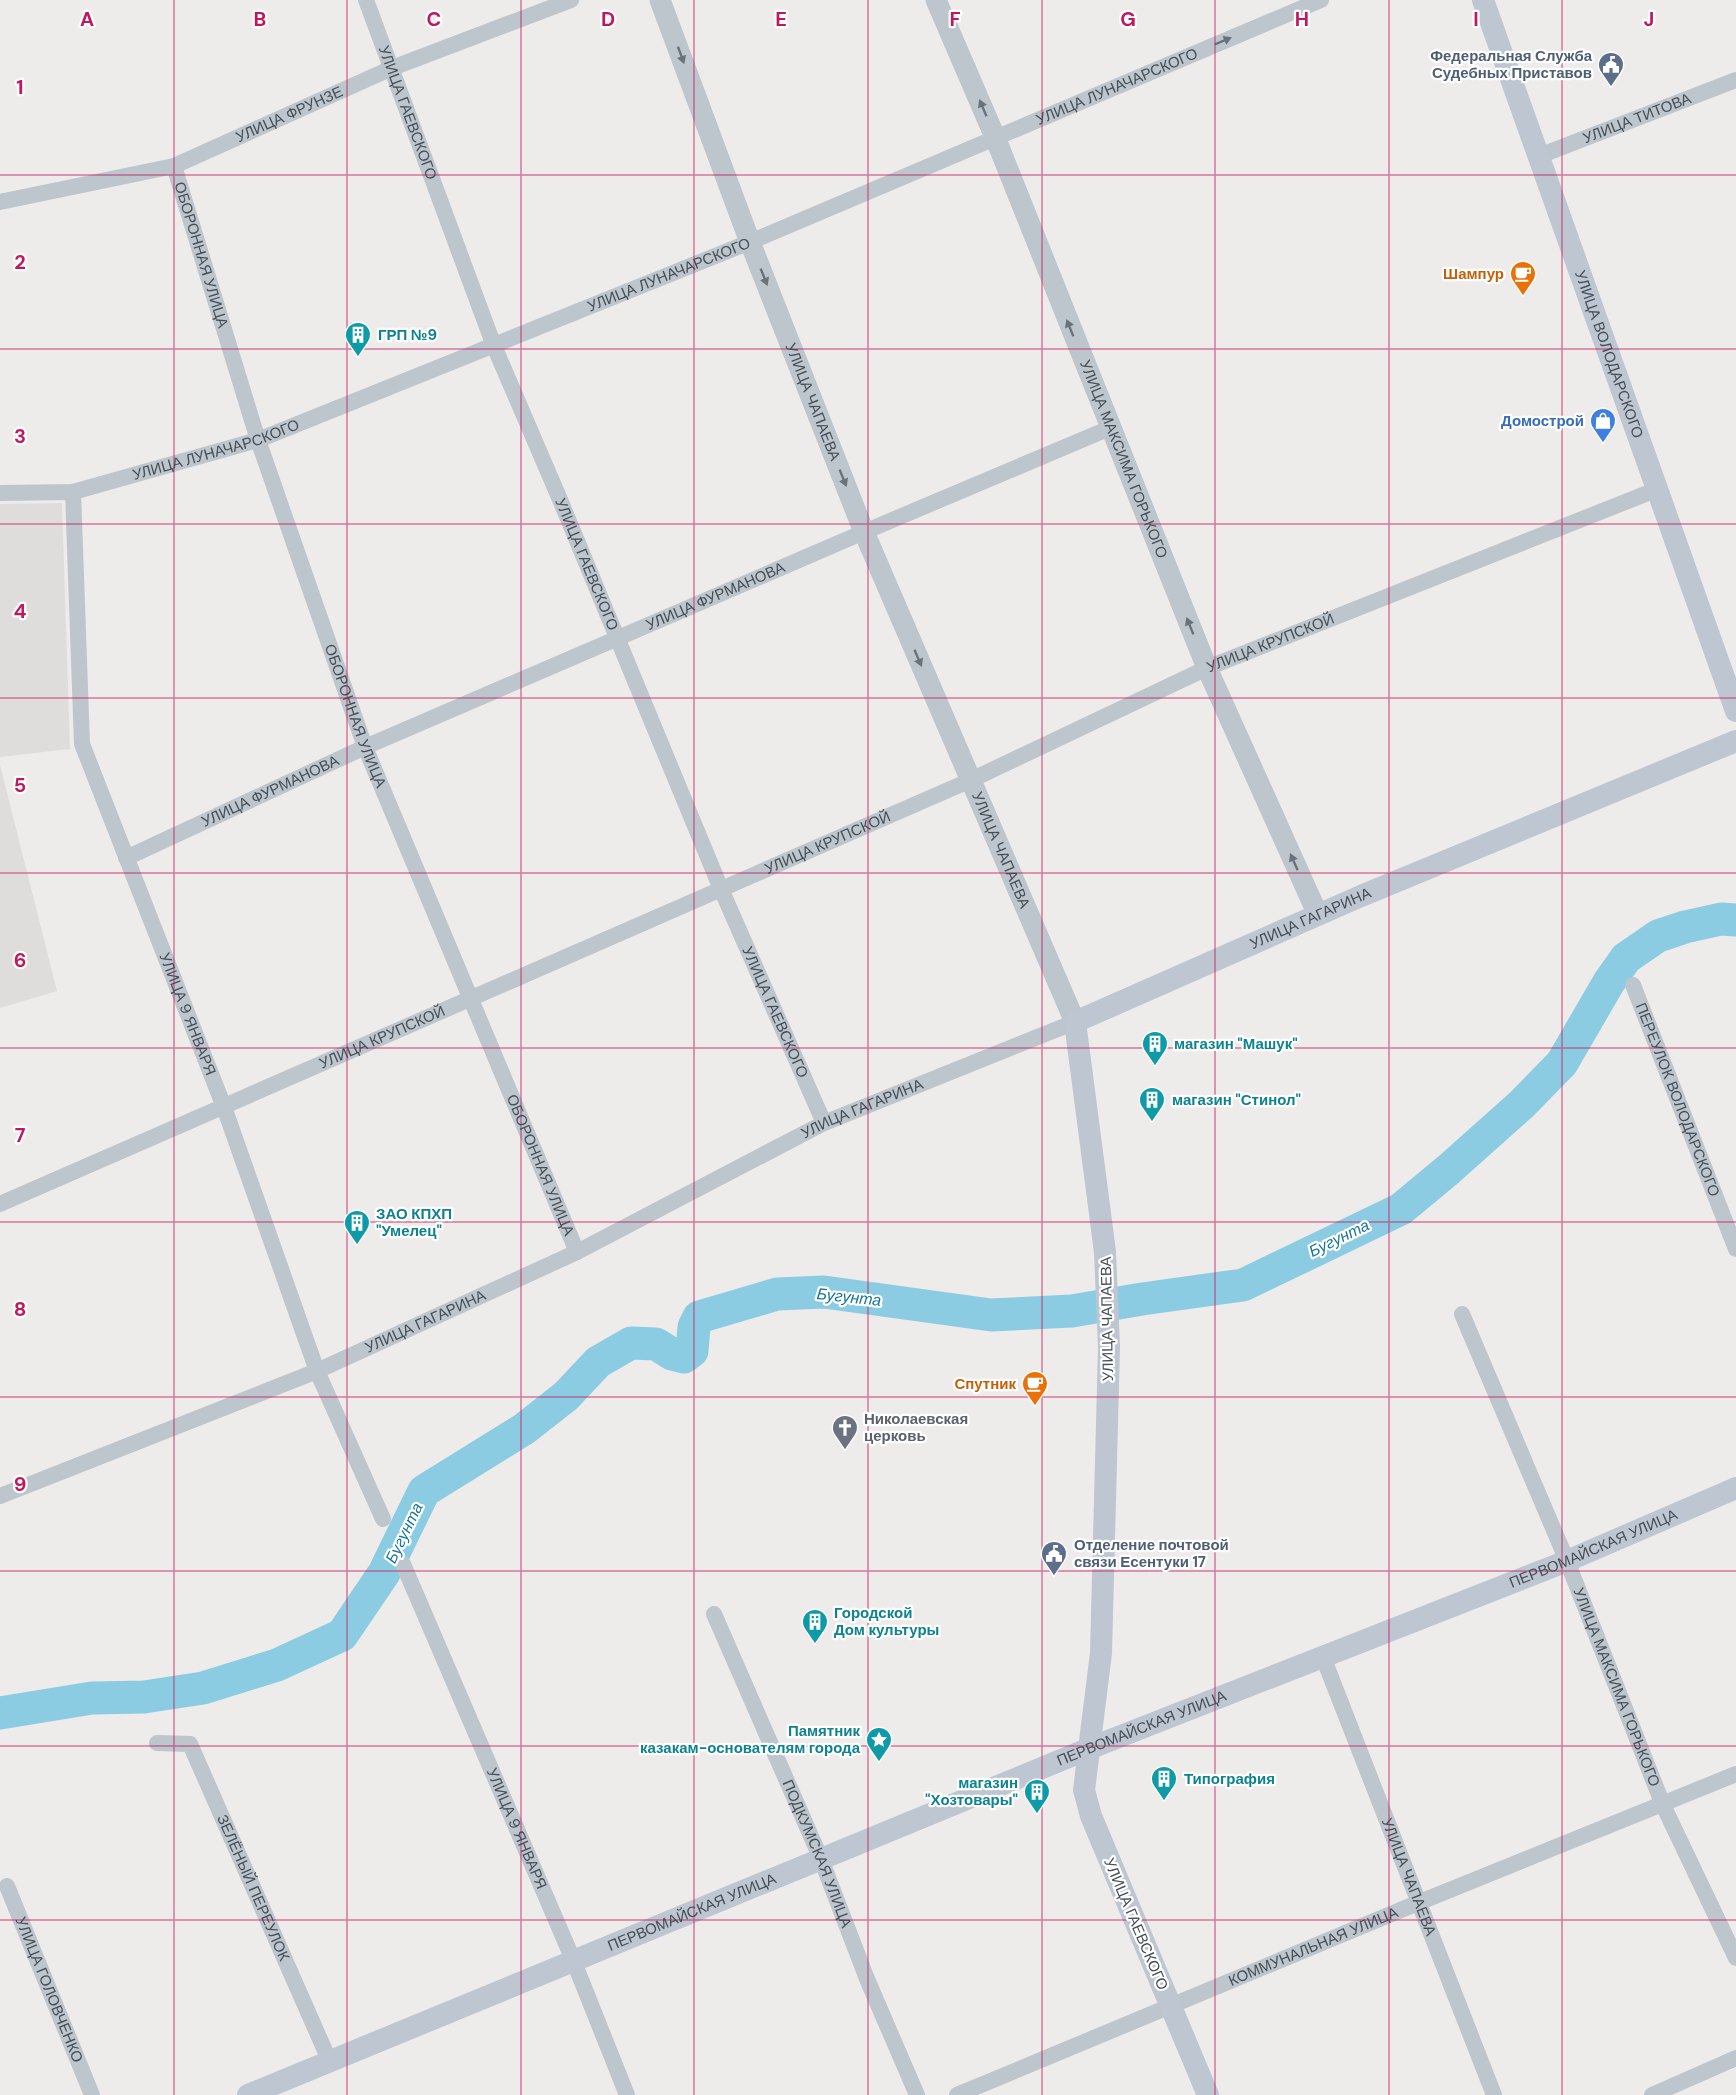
<svg xmlns="http://www.w3.org/2000/svg" width="1736" height="2095" font-family="'DM Sans',sans-serif">
	<style>
		.education { fill: #dfdddc }
		.lines { fill: none; stroke-linecap: round; stroke-linejoin: round }
		.river { stroke: #8ccce3; stroke-width: 33 }
		.minor { stroke: #bdc5cd; stroke-width: 16 }
		.tertiary { stroke: #bdc5cd; stroke-width: 21 }
		.secondary { stroke: #bdc6d1; stroke-width: 22 }
		.oneway { fill: #69727a }
		.grid { fill: none; stroke: #c2185b; stroke-width: 1.5; stroke-opacity: 0.55 }
		.labels { text-anchor: middle; dominant-baseline: central; stroke-width: 4.5; stroke-linejoin: round; paint-order: stroke }
		.service-label { font-size: 15px; font-weight: bold; fill: #4e5e75; stroke: #fff; text-anchor: end }
		.street-label { font-size: 15px; fill: #454e57; stroke: #fff }
		.food-label { font-size: 15px; font-weight: bold; fill: #c56008; stroke: #fff; text-anchor: end }
		.culture-label { font-size: 15px; font-weight: bold; fill: #0d838f; stroke: #fff; text-anchor: start }
		.shop-label { font-size: 15px; font-weight: bold; fill: #366cbe; stroke: #fff; text-anchor: end }
		.worship-label { font-size: 15px; font-weight: bold; fill: #5b616d; stroke: #fff; text-anchor: start }
		.water-label { font-size: 16px; font-style: italic; fill: #177698; stroke: #fff }
		.grid-label { font-size: 20px; text-anchor: middle; font-weight: bold; fill: #c2185b; stroke: #fff; stroke-width: 4.5; stroke-linejoin: round; paint-order: stroke }
	</style>
	<rect width="100%" height="100%" fill="#eeebeb"/>
	<path class="education" d="M 62,503 L 70,749 L 0,757 L 0,504 Z
		M 0,765 L 57,991 L 0,1008 Z"/>
	<g class="lines">
		<path class="river" d="M 0,1713 L 92,1698 L 144,1697 L 203,1688 L 277,1665 L 342,1635 L 384,1573 L 424,1491 L 524,1429 L 566,1396 L 598,1362 L 631,1343 L 656,1344 L 672,1354 L 684,1357 L 692,1351 L 694,1327 L 699,1317 L 777,1294 L 824,1292 L 991,1315 L 1072,1311 L 1142,1299 L 1243,1285 L 1401,1209 L 1448,1170 L 1522,1104 L 1562,1063 L 1609,982 L 1626,958 L 1658,936 L 1685,927 L 1721,919 L 1736,920"/>
		<g class="minor">
			<path id="s1" d="M 366,0 L 494,346 L 561,502 L 721,889 L 824,1123"/>
			<path id="s2" d="M 1539,156 L 1736,80"/>
			<path id="s3" d="M 174,166 L 258,440 L 365,747 L 577,1252"/>
			<path id="s4" d="M 0,202 L 174,166 L 392,68 L 571,0"/>
			<path id="s5" d="M 73,492 L 82,744 L 224,1107 L 317,1371 L 383,1519"/>
			<path id="s6" d="M 0,493 L 73,492 L 258,440 L 750,242 L 1321,0"/>
			<path id="s7" d="M 126,858 L 365,747 L 864,532 L 1110,428"/>
			<path id="s8" d="M 1633,985 L 1736,1249"/>
			<path id="s9" d="M 0,1204 L 971,780 L 1207,668 L 1658,489"/>
			<path id="s10" d="M 1462,1314 L 1567,1561 L 1663,1805 L 1736,1958"/>
			<path id="s11" d="M 0,1496 L 317,1371 L 577,1252 L 824,1123 L 1075,1022"/>
			<path id="s12" d="M 403,1564 L 574,1962 L 627,2095"/>
			<path id="s13" d="M 714,1614 L 821,1859 L 867,1979 L 917,2095"/>
			<path id="s14" d="M 1323,1657 L 1494,2095"/>
			<path id="s15" d="M 157,1743 L 190,1744 L 330,2062"/>
			<path id="s16" d="M 7,1886 L 92,2095"/>
			<path id="s17" d="M 957,2095 L 1420,1902 L 1736,1774"/>
			<path d="M 1652,2095 L 1736,2058"/>
		</g>
		<g class="tertiary">
			<path id="s18" d="M 660,0 L 750,242 L 864,532 L 1075,1022"/>
			<path id="s19" d="M 936,0 L 995,137 L 1207,668 L 1318,915"/>
		</g>
		<g class="secondary">
			<path id="s20" d="M 1483,0 L 1736,711"/>
			<path id="s21" d="M 248,2095 L 1088,1749 L 1567,1561 L 1736,1488"/>
			<path id="s22" d="M 1208,2095 L 1091,1816 L 1084,1790 L 1101,1653 L 1109,1347 L 1105,1252 L 1075,1022 L 1361,896 L 1736,741"/>
		</g>
	</g>
	<defs><path id="oneway-solid" d="M-6-.8H1V-3.2L6.5 0L1 3.2V.8H-6Z" transform="scale(1.5)"/></defs>
	<g class="oneway">
		<use href="#oneway-solid" transform="translate(1223 41) rotate(-23)"/>
		<use href="#oneway-solid" transform="translate(681 55) rotate(70)"/>
		<use href="#oneway-solid" transform="translate(983 108) rotate(-113)"/>
		<use href="#oneway-solid" transform="translate(764 277) rotate(68)"/>
		<use href="#oneway-solid" transform="translate(1070 328) rotate(-112)"/>
		<use href="#oneway-solid" transform="translate(843 478) rotate(68)"/>
		<use href="#oneway-solid" transform="translate(1190 626) rotate(-112)"/>
		<use href="#oneway-solid" transform="translate(918 658) rotate(67)"/>
		<use href="#oneway-solid" transform="translate(1294 862) rotate(-114)"/>
	</g>
	<path class="grid" d="M 174,0 L 174,2095M 347,0 L 347,2095M 521,0 L 521,2095M 694,0 L 694,2095M 868,0 L 868,2095M 1042,0 L 1042,2095M 1215,0 L 1215,2095M 1389,0 L 1389,2095M 1562,0 L 1562,2095M 0,175 L 1736,175M 0,349 L 1736,349M 0,524 L 1736,524M 0,698 L 1736,698M 0,873 L 1736,873M 0,1048 L 1736,1048M 0,1222 L 1736,1222M 0,1397 L 1736,1397M 0,1571 L 1736,1571M 0,1746 L 1736,1746M 0,1920 L 1736,1920"/>
	<defs>
		<symbol id="civic-pin" viewBox="-11 -11 22 30"><path d="M0 17L-7.5 6A9.5 9.5 0 1 1 7.5 6Z" fill="#5c6f8a" stroke="#fff"/><path d="M-.6-6.5H3V-4.5H.6V-3L4-1V1h2V6H-6V1h2V-1L-.6-3ZM-1.2 2.5V6h2.4V2.5Z" fill="#fff"/></symbol>
		<symbol id="cafe-pin" viewBox="-11 -11 22 30"><path d="M0 17L-7.5 6A9.5 9.5 0 1 1 7.5 6Z" fill="#e8710a" stroke="#fff"/><path d="M-5.5-4.5H6V0H3Q3 3.5 0 3.5H-2.5Q-5.5 3.5-5.5 0ZM3-3.2v2h1.7v-2ZM-6 4.5H4V6H-6Z" fill="#fff"/></symbol>
		<symbol id="building-pin" viewBox="-11 -11 22 30"><path d="M0 17L-7.5 6A9.5 9.5 0 1 1 7.5 6Z" fill="#0f9aa8" stroke="#fff"/><path d="M-4-6H4V6H1V3H-1V6H-4ZM-2.5-4.3h1.7v1.8h-1.7ZM.8-4.3h1.7v1.8H.8ZM-2.5-1h1.7V.8h-1.7ZM.8-1h1.7V.8H.8Z" fill="#fff"/></symbol>
		<symbol id="shop-pin" viewBox="-11 -11 22 30"><path d="M0 17L-7.5 6A9.5 9.5 0 1 1 7.5 6Z" fill="#3f7fe0" stroke="#fff"/><path d="M-5-2.5h2.3a2.7 3.5 0 0 1 5.4 0H5L5.5 6h-11ZM-1.5-2.5h3a1.5 2.3 0 0 0-3 0Z" fill="#fff"/></symbol>
		<symbol id="church-pin" viewBox="-11 -11 22 30"><path d="M0 17L-7.5 6A9.5 9.5 0 1 1 7.5 6Z" fill="#6b7280" stroke="#fff"/><path d="M-1.2-6h2.4v3.5h3.3v2.4h-3.3V6h-2.4V-.1h-3.3v-2.4h3.3Z" fill="#fff"/></symbol>
		<symbol id="sight-pin" viewBox="-11 -11 22 30"><path d="M0 17L-7.5 6A9.5 9.5 0 1 1 7.5 6Z" fill="#0f9aa8" stroke="#fff"/><path d="M0-6L1.8-2.2L6-1.7L2.9 1.2L3.7 5.4L0 3.3L-3.7 5.4L-2.9 1.2L-6-1.7L-1.8-2.2Z" fill="#fff"/></symbol>
	</defs>
	<g fill-rule="evenodd">
		<use href="#civic-pin" x="1596" y="50" width="30" height="40"/>
		<use href="#cafe-pin" x="1508" y="259" width="30" height="40"/>
		<use href="#building-pin" x="343" y="320" width="30" height="40"/>
		<use href="#shop-pin" x="1588" y="406" width="30" height="40"/>
		<use href="#building-pin" x="1140" y="1029" width="30" height="40"/>
		<use href="#building-pin" x="1137" y="1085" width="30" height="40"/>
		<use href="#building-pin" x="342" y="1208" width="30" height="40"/>
		<use href="#cafe-pin" x="1020" y="1369" width="30" height="40"/>
		<use href="#church-pin" x="830" y="1413" width="30" height="40"/>
		<use href="#civic-pin" x="1039" y="1539" width="30" height="40"/>
		<use href="#building-pin" x="800" y="1607" width="30" height="40"/>
		<use href="#sight-pin" x="864" y="1725" width="30" height="40"/>
		<use href="#building-pin" x="1149" y="1764" width="30" height="40"/>
		<use href="#building-pin" x="1022" y="1777" width="30" height="40"/>
	</g>
	<g class="labels">
		<g class="service-label">
			<text x="1592" y="56">Федеральная Служба<tspan x="1592" dy="17">Судебных Приставов</tspan></text>
			<text x="1074" y="1545" text-anchor="start">Отделение почтовой<tspan x="1074" dy="17">связи Есентуки 17</tspan></text>
		</g>
		<g class="street-label">
			<text stroke="none"><textPath href="#s6" startOffset="1194">УЛИЦА ЛУНАЧАРСКОГО</textPath></text>
			<text stroke="none"><textPath href="#s1" startOffset="120">УЛИЦА ГАЕВСКОГО</textPath></text>
			<text stroke="none"><textPath href="#s4" startOffset="304">УЛИЦА ФРУНЗЕ</textPath></text>
			<text stroke="none"><textPath href="#s2" startOffset="105">УЛИЦА ТИТОВА</textPath></text>
			<text stroke="none"><textPath href="#s3" startOffset="93">ОБОРОННАЯ УЛИЦА</textPath></text>
			<text stroke="none"><textPath href="#s6" startOffset="708">УЛИЦА ЛУНАЧАРСКОГО</textPath></text>
			<text stroke="none"><textPath href="#s20" startOffset="376">УЛИЦА ВОЛОДАРСКОГО</textPath></text>
			<text stroke="none"><textPath href="#s18" startOffset="430">УЛИЦА ЧАПАЕВА</textPath></text>
			<text stroke="none"><textPath href="#s6" startOffset="222">УЛИЦА ЛУНАЧАРСКОГО</textPath></text>
			<text stroke="none"><textPath href="#s19" startOffset="496">УЛИЦА МАКСИМА ГОРЬКОГО</textPath></text>
			<text stroke="none"><textPath href="#s1" startOffset="606">УЛИЦА ГАЕВСКОГО</textPath></text>
			<text stroke="none"><textPath href="#s7" startOffset="645">УЛИЦА ФУРМАНОВА</textPath></text>
			<text stroke="none"><textPath href="#s9" startOffset="1389">УЛИЦА КРУПСКОЙ</textPath></text>
			<text stroke="none"><textPath href="#s3" startOffset="579">ОБОРОННАЯ УЛИЦА</textPath></text>
			<text stroke="none"><textPath href="#s7" startOffset="159">УЛИЦА ФУРМАНОВА</textPath></text>
			<text stroke="none"><textPath href="#s9" startOffset="903">УЛИЦА КРУПСКОЙ</textPath></text>
			<text stroke="none"><textPath href="#s18" startOffset="916">УЛИЦА ЧАПАЕВА</textPath></text>
			<text stroke="none"><textPath href="#s22" startOffset="1358">УЛИЦА ГАГАРИНА</textPath></text>
			<text stroke="none"><textPath href="#s1" startOffset="1092">УЛИЦА ГАЕВСКОГО</textPath></text>
			<text stroke="none"><textPath href="#s5" startOffset="542">УЛИЦА 9 ЯНВАРЯ</textPath></text>
			<text stroke="none"><textPath href="#s9" startOffset="417">УЛИЦА КРУПСКОЙ</textPath></text>
			<text stroke="none"><textPath href="#s8" startOffset="123">ПЕРЕУЛОК ВОЛОДАРСКОГО</textPath></text>
			<text stroke="none"><textPath href="#s11" startOffset="946">УЛИЦА ГАГАРИНА</textPath></text>
			<text stroke="none"><textPath href="#s3" startOffset="1065">ОБОРОННАЯ УЛИЦА</textPath></text>
			<text transform="translate(1107 1319) rotate(-91)">УЛИЦА ЧАПАЕВА</text>
			<text stroke="none"><textPath href="#s11" startOffset="460">УЛИЦА ГАГАРИНА</textPath></text>
			<text stroke="none"><textPath href="#s21" startOffset="1452">ПЕРВОМАЙСКАЯ УЛИЦА</textPath></text>
			<text stroke="none"><textPath href="#s10" startOffset="404">УЛИЦА МАКСИМА ГОРЬКОГО</textPath></text>
			<text stroke="none"><textPath href="#s21" startOffset="966">ПЕРВОМАЙСКАЯ УЛИЦА</textPath></text>
			<text stroke="none"><textPath href="#s12" startOffset="288">УЛИЦА 9 ЯНВАРЯ</textPath></text>
			<text stroke="none"><textPath href="#s13" startOffset="261">ПОДКУМСКАЯ УЛИЦА</textPath></text>
			<text stroke="none"><textPath href="#s14" startOffset="236">УЛИЦА ЧАПАЕВА</textPath></text>
			<text stroke="none"><textPath href="#s15" startOffset="190">ЗЕЛЁНЫЙ ПЕРЕУЛОК</textPath></text>
			<text stroke="none"><textPath href="#s21" startOffset="480">ПЕРВОМАЙСКАЯ УЛИЦА</textPath></text>
			<text transform="translate(1136 1924) rotate(67)">УЛИЦА ГАЕВСКОГО</text>
			<text stroke="none"><textPath href="#s17" startOffset="386">КОММУНАЛЬНАЯ УЛИЦА</textPath></text>
			<text stroke="none"><textPath href="#s16" startOffset="112">УЛИЦА ГОЛОВЧЕНКО</textPath></text>
		</g>
		<g class="food-label">
			<text x="1504" y="274">Шампур</text>
			<text x="1016" y="1384">Спутник</text>
		</g>
		<g class="culture-label">
			<text x="378" y="335">ГРП №9</text>
			<text x="1174" y="1044">магазин "Машук"</text>
			<text x="1172" y="1100">магазин "Стинол"</text>
			<text x="376" y="1214">ЗАО КПХП<tspan x="376" dy="17">"Умелец"</tspan></text>
			<text x="834" y="1613">Городской<tspan x="834" dy="17">Дом культуры</tspan></text>
			<text x="860" y="1731" text-anchor="end">Памятник<tspan x="860" dy="17">казакам-основателям города</tspan></text>
			<text x="1184" y="1779">Типография</text>
			<text x="1018" y="1783" text-anchor="end">магазин<tspan x="1018" dy="17">"Хозтовары"</tspan></text>
		</g>
		<g class="shop-label">
			<text x="1584" y="421">Домострой</text>
		</g>
		<g class="worship-label">
			<text x="864" y="1419">Николаевская<tspan x="864" dy="17">церковь</tspan></text>
		</g>
		<g class="water-label">
			<text transform="translate(1339 1238) rotate(-26)">Бугунта</text>
			<text transform="translate(849 1297) rotate(6)">Бугунта</text>
			<text transform="translate(404 1533) rotate(-64)">Бугунта</text>
		</g>
	</g>
	<g class="grid-label">
		<text x="87" y="26">A</text>
		<text x="260" y="26">B</text>
		<text x="434" y="26">C</text>
		<text x="608" y="26">D</text>
		<text x="781" y="26">E</text>
		<text x="955" y="26">F</text>
		<text x="1128" y="26">G</text>
		<text x="1302" y="26">H</text>
		<text x="1476" y="26">I</text>
		<text x="1649" y="26">J</text>
		<text x="20" y="94">1</text>
		<text x="20" y="269">2</text>
		<text x="20" y="443">3</text>
		<text x="20" y="618">4</text>
		<text x="20" y="792">5</text>
		<text x="20" y="967">6</text>
		<text x="20" y="1142">7</text>
		<text x="20" y="1316">8</text>
		<text x="20" y="1491">9</text>
	</g>
</svg>
